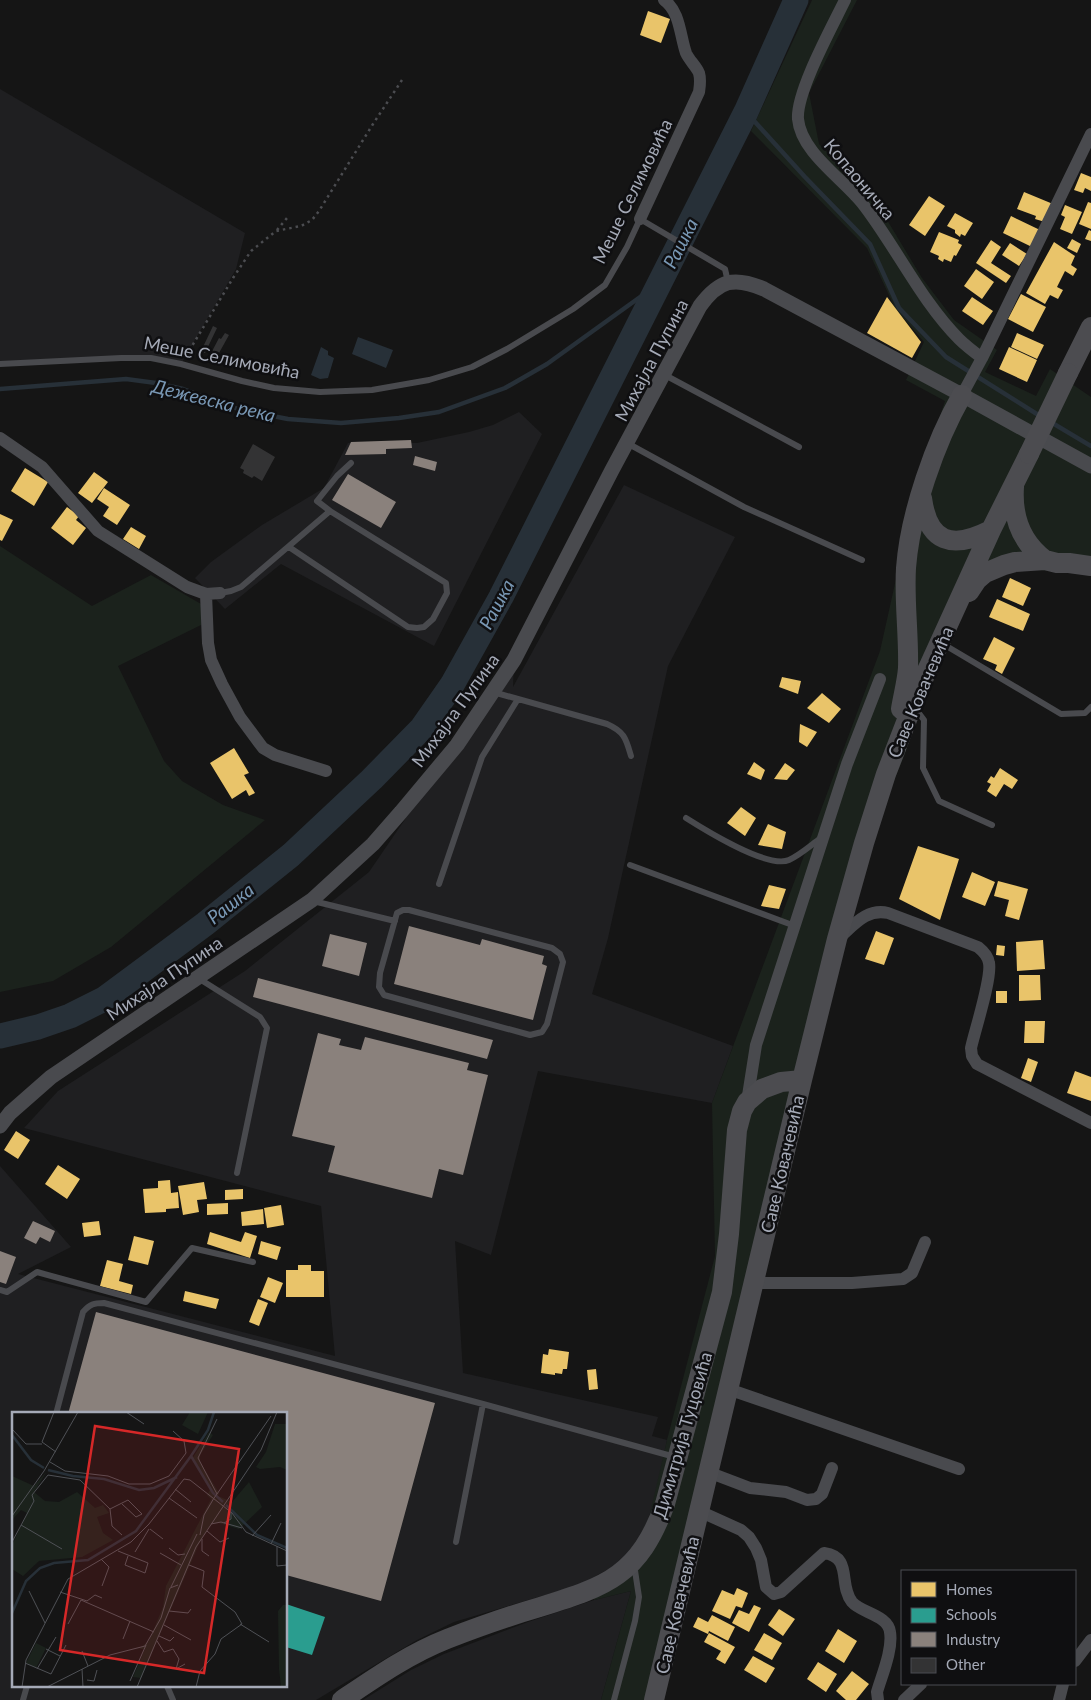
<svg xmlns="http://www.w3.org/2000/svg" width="1091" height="1700" font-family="Lato,sans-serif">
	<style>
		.built { fill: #1f1f21; fill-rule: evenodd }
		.green { fill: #1b221c }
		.water { fill: #273038 }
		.homes { fill: #e9c46a }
		.schools { fill: #2a9d8f }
		.industry { fill: #8a817c }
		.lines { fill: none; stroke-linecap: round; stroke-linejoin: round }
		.stream { stroke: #273038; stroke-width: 4.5 }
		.river { stroke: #273038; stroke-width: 25 }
		.building { fill: #333334 }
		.path { stroke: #4b4c50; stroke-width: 2.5; stroke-dasharray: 2.5 4; stroke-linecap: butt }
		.service { stroke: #494a4e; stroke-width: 6 }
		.minor { stroke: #494a4e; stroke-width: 12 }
		.tertiary { stroke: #494a4e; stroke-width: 15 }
		.primary { stroke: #4c4c50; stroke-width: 20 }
		.primary-bridge { stroke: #4c4c50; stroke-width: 20 }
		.labels { text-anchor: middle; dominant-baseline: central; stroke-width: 5; stroke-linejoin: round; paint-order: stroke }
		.street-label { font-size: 18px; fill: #a5aab7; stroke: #0f0f11 }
		.water-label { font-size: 19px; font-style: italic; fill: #7998b5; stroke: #0f0f11 }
		.inset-river { fill: none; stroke: #273038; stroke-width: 2.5 }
		.inset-road { fill: none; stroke: #4f5156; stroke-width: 1 }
		.view { fill: #d62828; fill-opacity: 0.15; stroke: #d62828; stroke-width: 2.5 }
		.inset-edge { fill: none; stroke: #a5aab7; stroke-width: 2.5 }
	</style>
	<rect width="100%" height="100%" fill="#151515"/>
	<path class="built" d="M 0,89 L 245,233 L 236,269 L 181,364 L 151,358 L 0,364 Z
		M 519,412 L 542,434 L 434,646 L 281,564 L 225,609 L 195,578 L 211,562 L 262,525 L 324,488 L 348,443 L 417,443 L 469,432 L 493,425 Z
		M 624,485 L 735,537 L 668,666 L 608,938 L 592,994 L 733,1046 L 712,1103 L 538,1071 L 491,1255 L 455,1241 L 463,1373 L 658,1417 L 652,1436 L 667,1440 L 657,1490 L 647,1527 L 620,1563 L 579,1585 L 454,1622 L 417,1640 L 316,1700 L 0,1700 L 0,1166 L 71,1247 L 18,1274 L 335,1356 L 321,1206 L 24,1128 L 58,1091 L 245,971 L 369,872 L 514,660 L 513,687 ZM 14,1414 L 286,1414 L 286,1686 L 14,1686 Z
		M 631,1591 L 601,1700 L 363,1700 L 411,1670 L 444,1654 L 528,1622 L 594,1600 Z"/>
	<path class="green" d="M 812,0 L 857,0 L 809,93 L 819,144 L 878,205 L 922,278 L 954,320 L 997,350 L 985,372 L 1036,396 L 1050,369 L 1091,397 L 1091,575 L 1079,573 L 1025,569 L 1000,573 L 974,588 L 924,689 L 905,754 L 885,802 L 845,930 L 662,1700 L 601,1700 L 631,1591 L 594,1600 L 595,1579 L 620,1563 L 635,1546 L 649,1518 L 667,1440 L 715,1256 L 712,1103 L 880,651 L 916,489 L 945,401 L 906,380 L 924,342 L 895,308 L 867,248 L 751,131 Z
		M 0,546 L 92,606 L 151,575 L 201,604 L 201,625 L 118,666 L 164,761 L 182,781 L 223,805 L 265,820 L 111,947 L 53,981 L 0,992 Z"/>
	<path class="water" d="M 358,337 L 393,350 L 386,368 L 352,354 Z
		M 321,347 L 328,351 L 328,355 L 334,358 L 328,378 L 320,379 L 311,375 Z"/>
	<path class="homes" d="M 648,11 L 670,19 L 661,43 L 640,35 Z
		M 1081,173 L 1091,177 L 1091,191 L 1085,188 L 1083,193 L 1074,190 Z
		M 1024,192 L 1053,204 L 1045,222 L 1035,219 L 1036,216 L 1017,209 Z
		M 929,196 L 945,206 L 925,236 L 909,225 Z
		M 1088,202 L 1091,203 L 1091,229 L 1079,224 Z
		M 1065,205 L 1082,212 L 1072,234 L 1060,229 L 1065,217 L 1061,215 Z
		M 955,213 L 973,223 L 965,236 L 961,234 L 960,237 L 955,233 L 955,230 L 947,226 Z
		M 1011,216 L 1040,230 L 1032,247 L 1003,233 Z
		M 1089,230 L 1091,231 L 1091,241 L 1085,239 Z
		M 939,232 L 959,240 L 958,243 L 962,245 L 956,256 L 954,255 L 951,262 L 944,259 L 943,262 L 938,259 L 939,256 L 930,252 Z
		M 1072,239 L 1081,244 L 1077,253 L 1067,248 Z
		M 991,240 L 1001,247 L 991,263 L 1011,276 L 1006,283 L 976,263 Z
		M 1054,242 L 1075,256 L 1071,265 L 1077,269 L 1073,276 L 1065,271 L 1057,287 L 1063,290 L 1058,299 L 1050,295 L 1045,304 L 1026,293 Z
		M 1010,243 L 1027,254 L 1019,266 L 1002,255 Z
		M 976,269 L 994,282 L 982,299 L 964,286 Z
		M 1021,294 L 1046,307 L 1033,332 L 1008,319 Z
		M 887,297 L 921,342 L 912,358 L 867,333 Z
		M 972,297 L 993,311 L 983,325 L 962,311 Z
		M 1017,333 L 1044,345 L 1037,359 L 1011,347 Z
		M 1009,347 L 1037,360 L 1027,382 L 999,369 Z
		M 25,468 L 48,482 L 34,506 L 11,491 Z
		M 94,472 L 108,482 L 92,503 L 78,493 Z
		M 104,488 L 130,505 L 117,525 L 103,516 L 109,507 L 97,499 Z
		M 67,507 L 79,516 L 76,520 L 86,528 L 73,545 L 51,528 Z
		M 0,514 L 13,520 L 2,541 L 0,540 Z
		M 131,527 L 146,536 L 139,549 L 123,539 Z
		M 1010,578 L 1031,588 L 1023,606 L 1002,597 Z
		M 997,599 L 1030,614 L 1023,631 L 989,617 Z
		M 994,637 L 1015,648 L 1002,674 L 995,670 L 997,665 L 983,659 Z
		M 782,677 L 801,681 L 798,694 L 779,687 Z
		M 822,693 L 841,709 L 829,723 L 807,708 Z
		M 800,724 L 817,732 L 807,747 L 799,742 Z
		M 234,748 L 249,773 L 244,775 L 255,793 L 249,796 L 246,790 L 232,799 L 210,763 Z
		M 754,762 L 765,770 L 761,780 L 747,774 Z
		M 785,763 L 795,770 L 787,780 L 774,779 Z
		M 1000,768 L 1018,780 L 1012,789 L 1004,784 L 996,797 L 987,791 L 991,784 L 987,782 L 991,776 L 994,778 Z
		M 741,807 L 756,818 L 745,836 L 727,823 Z
		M 768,824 L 786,832 L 782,849 L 758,845 Z
		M 918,846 L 959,859 L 940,920 L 899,899 Z
		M 972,872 L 995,882 L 985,906 L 962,897 Z
		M 998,881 L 1028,889 L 1019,920 L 1005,916 L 1009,900 L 994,896 Z
		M 769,885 L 786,889 L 779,909 L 761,906 Z
		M 876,931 L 894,938 L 884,965 L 865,959 Z
		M 1043,940 L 1045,969 L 1017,971 L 1016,942 Z
		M 997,945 L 1005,946 L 1004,956 L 996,955 Z
		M 1019,975 L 1040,975 L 1041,1000 L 1019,1001 Z
		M 996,991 L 1007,991 L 1007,1003 L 996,1003 Z
		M 1025,1021 L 1045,1021 L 1044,1043 L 1024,1043 Z
		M 1028,1058 L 1038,1062 L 1031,1082 L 1021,1078 Z
		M 1075,1071 L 1091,1077 L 1091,1101 L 1067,1093 Z
		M 16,1131 L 30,1140 L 18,1159 L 4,1150 Z
		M 58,1165 L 80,1179 L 67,1199 L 45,1184 Z
		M 170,1180 L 171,1193 L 178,1192 L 179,1208 L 166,1209 L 166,1212 L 145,1213 L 143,1189 L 158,1188 L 158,1181 Z
		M 204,1182 L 207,1199 L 197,1200 L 199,1212 L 183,1215 L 178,1186 Z
		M 243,1189 L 243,1199 L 225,1200 L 225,1190 Z
		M 228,1203 L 228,1214 L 207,1215 L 207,1204 Z
		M 281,1205 L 284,1225 L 267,1228 L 264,1208 Z
		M 263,1209 L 264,1224 L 242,1226 L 241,1212 Z
		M 99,1221 L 101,1235 L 84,1237 L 82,1223 Z
		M 210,1232 L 241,1242 L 245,1232 L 257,1236 L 250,1258 L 207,1244 Z
		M 134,1236 L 154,1241 L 148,1265 L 128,1260 Z
		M 261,1241 L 281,1247 L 277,1260 L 258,1254 Z
		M 107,1260 L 123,1264 L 119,1281 L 133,1285 L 131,1294 L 100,1286 Z
		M 298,1265 L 311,1265 L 311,1271 L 324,1271 L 324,1297 L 286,1297 L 286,1270 L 298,1270 Z
		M 268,1277 L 283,1283 L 275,1303 L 260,1297 Z
		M 185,1291 L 219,1299 L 216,1309 L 183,1301 Z
		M 258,1299 L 268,1303 L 259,1326 L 249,1322 Z
		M 549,1349 L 569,1352 L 567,1369 L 563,1369 L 562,1374 L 555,1373 L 555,1375 L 541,1373 L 543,1354 L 548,1355 Z
		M 596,1369 L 598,1389 L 589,1390 L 587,1370 Z
		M 737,1588 L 748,1593 L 742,1608 L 736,1606 L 730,1619 L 712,1611 L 722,1590 L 734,1595 Z
		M 754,1605 L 761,1608 L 749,1632 L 732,1623 L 739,1610 L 749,1614 Z
		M 779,1609 L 795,1619 L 783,1636 L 768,1625 Z
		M 712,1615 L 735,1627 L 728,1641 L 709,1631 L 708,1634 L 693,1627 L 698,1617 L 708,1622 Z
		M 838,1629 L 857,1641 L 844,1663 L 825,1651 Z
		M 709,1633 L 735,1647 L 725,1664 L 716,1659 L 721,1651 L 704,1642 Z
		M 764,1633 L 782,1643 L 772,1660 L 754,1650 Z
		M 753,1656 L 775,1668 L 766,1683 L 744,1670 Z
		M 818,1662 L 837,1674 L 826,1692 L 807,1679 Z
		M 852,1671 L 869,1684 L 856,1700 L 846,1700 L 836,1691 Z"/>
	<path class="schools" d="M 286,1604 L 325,1617 L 312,1655 L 286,1647 Z"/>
	<path class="industry" d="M 411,440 L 412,448 L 386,449 L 386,454 L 345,455 L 351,442 Z
		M 415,456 L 437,462 L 435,471 L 413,465 Z
		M 348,474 L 396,502 L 381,528 L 332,500 Z
		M 409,926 L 480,945 L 482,939 L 544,956 L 542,964 L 547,966 L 533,1020 L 394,984 Z
		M 330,934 L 367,943 L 359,976 L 322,966 Z
		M 258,978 L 493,1040 L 487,1059 L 253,997 Z
		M 318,1033 L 341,1039 L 339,1045 L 361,1050 L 365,1037 L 469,1063 L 467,1070 L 488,1075 L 463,1175 L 439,1169 L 432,1198 L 328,1172 L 335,1146 L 292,1136 Z
		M 33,1221 L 55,1231 L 50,1242 L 40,1237 L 36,1244 L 24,1238 Z
		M 0,1251 L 16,1257 L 6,1284 L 0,1282 Z
		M 96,1312 L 435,1403 L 381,1601 L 286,1575 L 286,1414 L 68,1414 Z"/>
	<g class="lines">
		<path class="stream" d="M 746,112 L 805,177 L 870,244 L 899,308 L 946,357 L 1040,416
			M 0,389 L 126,379 L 156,383 L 183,389 L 241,410 L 288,419 L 341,423 L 399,418 L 439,412 L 505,388 L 547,364 L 661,282
			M 1049,421 L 1091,446"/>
		<path class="river" d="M 0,1036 L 38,1027 L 70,1016 L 104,999 L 131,979 L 205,924 L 291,855 L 372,779 L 422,728 L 452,685 L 501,597 L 746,112 L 796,0"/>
	</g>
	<path class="building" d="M 213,326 L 217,328 L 205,353 L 199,350 L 201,346 L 203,347 Z
		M 225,333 L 229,335 L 214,362 L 208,359 L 219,338 L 221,339 Z
		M 253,444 L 275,457 L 262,481 L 254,476 L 252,478 L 243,473 L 244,470 L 240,468 Z"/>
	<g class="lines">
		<path class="path" d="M 277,230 L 287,218
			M 186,356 L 233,278 L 251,251 L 276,231 L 301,226 L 312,220 L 319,211 L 373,124 L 404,77"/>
		<path class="service" d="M 0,364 L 121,358 L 151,358 L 181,364 L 242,381 L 274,388 L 320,392 L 372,390 L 429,380 L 472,367 L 507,349 L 573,309 L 605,285 L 627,247 L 640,219 L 725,269 L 728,282
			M 663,374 L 799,447
			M 627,443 L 744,507 L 862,560
			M 330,511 L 317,501 L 337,476 L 351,463
			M 220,593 L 231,591 L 241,587 L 330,511 L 446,583 L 447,593 L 433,619 L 424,627 L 417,628 L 408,627 L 289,547
			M 943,644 L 1061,714 L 1085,713 L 1091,707
			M 493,692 L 607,724 C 625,732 626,739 631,756
			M 915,708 L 924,720 L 923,768 L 939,801 L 992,825
			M 686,818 C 705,830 768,869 789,860 C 800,855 811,845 821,838
			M 630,865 L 795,926
			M 439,884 L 482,757 L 518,699
			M 313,901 L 395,921
			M 403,910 L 409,910 L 552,948 L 560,954 L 563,962 L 547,1024 L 542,1032 L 530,1035 L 384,995 L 379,987 L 380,973 L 397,913 Z
			M 198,978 L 260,1017 L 267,1028 L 237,1173
			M 0,1290 L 7,1292 L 37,1272 L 146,1302 L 192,1248 L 253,1262
			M 56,1414 L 83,1312 C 90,1304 94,1303 104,1303 L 483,1404 L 675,1457
			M 456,1542 L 483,1404
			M 167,1686 L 173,1700
			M 23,1700 L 27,1686
			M 614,1700 L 635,1621 L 639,1597 L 634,1564"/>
		<path class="minor" d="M 845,0 C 832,27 796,92 798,119 C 801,152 842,178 862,203 C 895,245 921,301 959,339 C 966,346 974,352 982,358 L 962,395
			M 640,219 L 699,92 C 700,85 701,80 699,73 C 696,66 689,60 686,53 C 680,36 680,11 664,0
			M 982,358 L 1091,134
			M 0,438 L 42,467 L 98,531 L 187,587 L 206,594 L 220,593
			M 206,594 L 208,643 L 211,660 L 222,684 L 240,717 L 263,748 L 275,755 L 326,771
			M 839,938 C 854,925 867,908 888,913 L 978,947 C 983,951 988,956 989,963 C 992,978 975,1030 971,1048 L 972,1056 L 977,1064 L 1091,1123
			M 747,1102 L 756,1045 L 847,764 L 880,679
			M 753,1283 L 852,1283 L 903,1279 L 912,1273 L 925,1242
			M 728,1389 L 959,1469
			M 708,1472 L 750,1488 L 786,1492 L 807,1500 L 816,1499 L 822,1494 L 832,1468
			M 699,1511 L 741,1530 L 749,1537 L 756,1548 L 761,1560 L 766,1587 L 774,1594 L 781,1592 L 824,1553 C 853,1557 838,1584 852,1602 C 861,1613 888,1615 890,1632 C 893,1649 882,1675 877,1692 L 878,1700
			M 1075,1661 L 1091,1640
			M 904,1700 L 921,1684
			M 1059,1700 L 1063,1684"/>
		<path class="tertiary" d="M 0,1126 L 10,1113 L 51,1077 L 312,900 L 373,844 L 401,812 L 457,745 L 514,660 L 612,470 L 700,306 C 719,280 734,276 764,289 L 962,395 L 1091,466"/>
		<path class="primary" d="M 1068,373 L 1091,327
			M 1014,487 C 1012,516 1021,542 1045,560
			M 922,498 C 928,543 952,550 991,530
			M 969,592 L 977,580 L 985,573 L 1004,565 L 1015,562 L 1045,560 L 1057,563 L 1069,563 L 1091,566
			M 901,709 C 903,696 907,682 908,668 C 909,636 904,601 906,568 C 910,514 935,442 962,395
			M 342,1700 C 376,1677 409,1654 447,1639 C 478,1627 509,1616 540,1607 C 608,1586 639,1575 665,1504 L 722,1292 L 729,1234 L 737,1130 L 742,1111 L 747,1102 L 762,1089 L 781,1082 L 802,1080
			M 654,1700 L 802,1080 L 837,939 L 864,843 L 886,774 L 920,686 L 991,530 L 1029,454"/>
		<path class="primary-bridge" d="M 1029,454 L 1068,373"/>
	</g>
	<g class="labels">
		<g class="street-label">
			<text transform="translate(860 179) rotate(50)">Копаоничка</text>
			<text transform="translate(632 191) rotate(-64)">Меше Селимовића</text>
			<text transform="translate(222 357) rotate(11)">Меше Селимовића</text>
			<text transform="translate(651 360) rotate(-62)">Михајла Пупина</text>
			<text transform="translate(920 692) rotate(-67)">Саве Ковачевића</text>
			<text transform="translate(455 710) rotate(-54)">Михајла Пупина</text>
			<text transform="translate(164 978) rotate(-34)">Михајла Пупина</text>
			<text transform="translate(782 1164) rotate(-77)">Саве Ковачевића</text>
			<text transform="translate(682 1435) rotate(-74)">Димитрија Туцовића</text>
			<text transform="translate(677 1605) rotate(-77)">Саве Ковачевића</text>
		</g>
		<g class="water-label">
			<text transform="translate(680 243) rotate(-63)">Рашка</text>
			<text transform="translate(214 400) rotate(14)">Дежевска река</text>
			<text transform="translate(496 604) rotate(-62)">Рашка</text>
			<text transform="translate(230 903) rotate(-38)">Рашка</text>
		</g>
	</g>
	<g transform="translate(12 1412)">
		<rect width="275" height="275" fill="#151515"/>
		<path d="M 178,0 L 196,0 L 186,22 L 170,13 ZM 263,12 L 275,12 L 275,58 L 268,55 L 248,57 L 244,55 L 254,40 ZM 197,20 L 201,23 L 188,43 L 188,50 L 207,81 L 206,84 L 220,90 L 237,70 L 250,95 L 227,117 L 207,111 L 199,112 L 187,132 L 129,266 L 121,265 L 133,237 L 128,237 L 129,235 L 137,229 L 151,195 L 154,174 L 199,87 L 195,83 L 198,78 L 192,65 L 180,47 ZM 35,59 L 22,80 L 33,89 L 47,90 L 65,80 L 83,96 L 91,93 L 97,101 L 85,105 L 91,121 L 101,128 L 70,145 L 27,149 L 11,164 L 0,157 L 0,133 L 15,101 L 9,98 L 0,108 L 0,64 L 22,74 ZM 271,193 L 275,193 L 275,275 L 269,275 L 267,257 L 266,199 ZM 24,231 L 34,236 L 24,256 L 14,251 Z" fill="#1b221c"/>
		<path class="inset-river" d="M 0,23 L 19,48 L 32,56M 179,44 L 201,81 L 211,90M 36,58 L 61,64 L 92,67 L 127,78 L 142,76 L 165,65M 214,93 L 245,123 L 275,136M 0,201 L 14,169 L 28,156 L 42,151 L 76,148 L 124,119 L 179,44 L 196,18 L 202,0"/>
		<path class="inset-road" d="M 42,0 L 30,30 L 44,40M 114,0 L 132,12M 0,17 L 14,32 L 30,32M 38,50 L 53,59 L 96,64 L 117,72 L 138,72 L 157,64 L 174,41 L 172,29 L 161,19M 163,77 L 179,90M 205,82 L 259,4M 157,86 L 185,106M 202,86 L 205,82 L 186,46 L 205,7M 98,97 L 100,114 L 110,123M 0,104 L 32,59 L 66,0M 212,111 L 219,107 L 219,100M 199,112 L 209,110 L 230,116M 9,113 L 50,137M 138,117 L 151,127M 195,119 L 208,130 L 217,126M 188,123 L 192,103 L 202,86M 240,124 L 259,103M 190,127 L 190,139 L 197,144M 0,130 L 22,89 L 20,83 L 36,63 L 68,68 L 98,97 L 116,88 L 130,102 L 124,105 L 110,92M 259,132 L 269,111M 265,134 L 265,154 L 275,153M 157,136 L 166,143 L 173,142M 106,139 L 136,151 L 133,161 L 113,153 L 116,144M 123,140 L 137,117M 148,141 L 169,153M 89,147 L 97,155 L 90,174M 177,153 L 192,159 L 190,175 L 223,200 L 230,212 L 209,227 L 203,242 L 188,259 L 184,275M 159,175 L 185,122M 17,179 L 33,211M 48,180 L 75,189 L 83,183 L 90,186M 157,199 L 176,201 L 179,197M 56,212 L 69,188 L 142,220M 228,212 L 257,230M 152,213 L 179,228M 147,224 L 158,229 L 162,225M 111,227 L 118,209M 145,229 L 152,240 L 161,237 L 167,247 L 164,257 L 173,252M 34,237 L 48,244M 70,239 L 76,254M 13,251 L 39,262 L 54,233M 25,257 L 44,225M 70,257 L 71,275M 75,268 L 82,269 L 85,258M 118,269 L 134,233M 10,275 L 14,248 L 56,167 L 119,130 L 137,112 L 172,67 L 178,68 L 220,101 L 234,120 L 275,139M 35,275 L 98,243 L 133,234 L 149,206 L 158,176 L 166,173M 125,275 L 184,135 L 249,38 L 265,0"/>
		<path class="view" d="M 83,14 L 227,37 L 192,261 L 48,238 Z"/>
		<rect width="275" height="275" class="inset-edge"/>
	</g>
	<rect x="901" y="1570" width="175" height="115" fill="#0f0f11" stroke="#4b4d53"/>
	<rect x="911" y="1582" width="25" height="15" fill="#e9c46a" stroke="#4b4d53"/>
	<text x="946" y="1595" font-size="15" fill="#a5aab7">Homes</text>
	<rect x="911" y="1608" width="25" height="15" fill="#2a9d8f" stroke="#4b4d53"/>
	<text x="946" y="1620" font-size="15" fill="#a5aab7">Schools</text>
	<rect x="911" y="1632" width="25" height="15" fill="#8a817c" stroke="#4b4d53"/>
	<text x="946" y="1645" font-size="15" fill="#a5aab7">Industry</text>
	<rect x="911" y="1658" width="25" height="15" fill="#333334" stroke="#4b4d53"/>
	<text x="946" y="1670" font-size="15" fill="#a5aab7">Other</text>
</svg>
